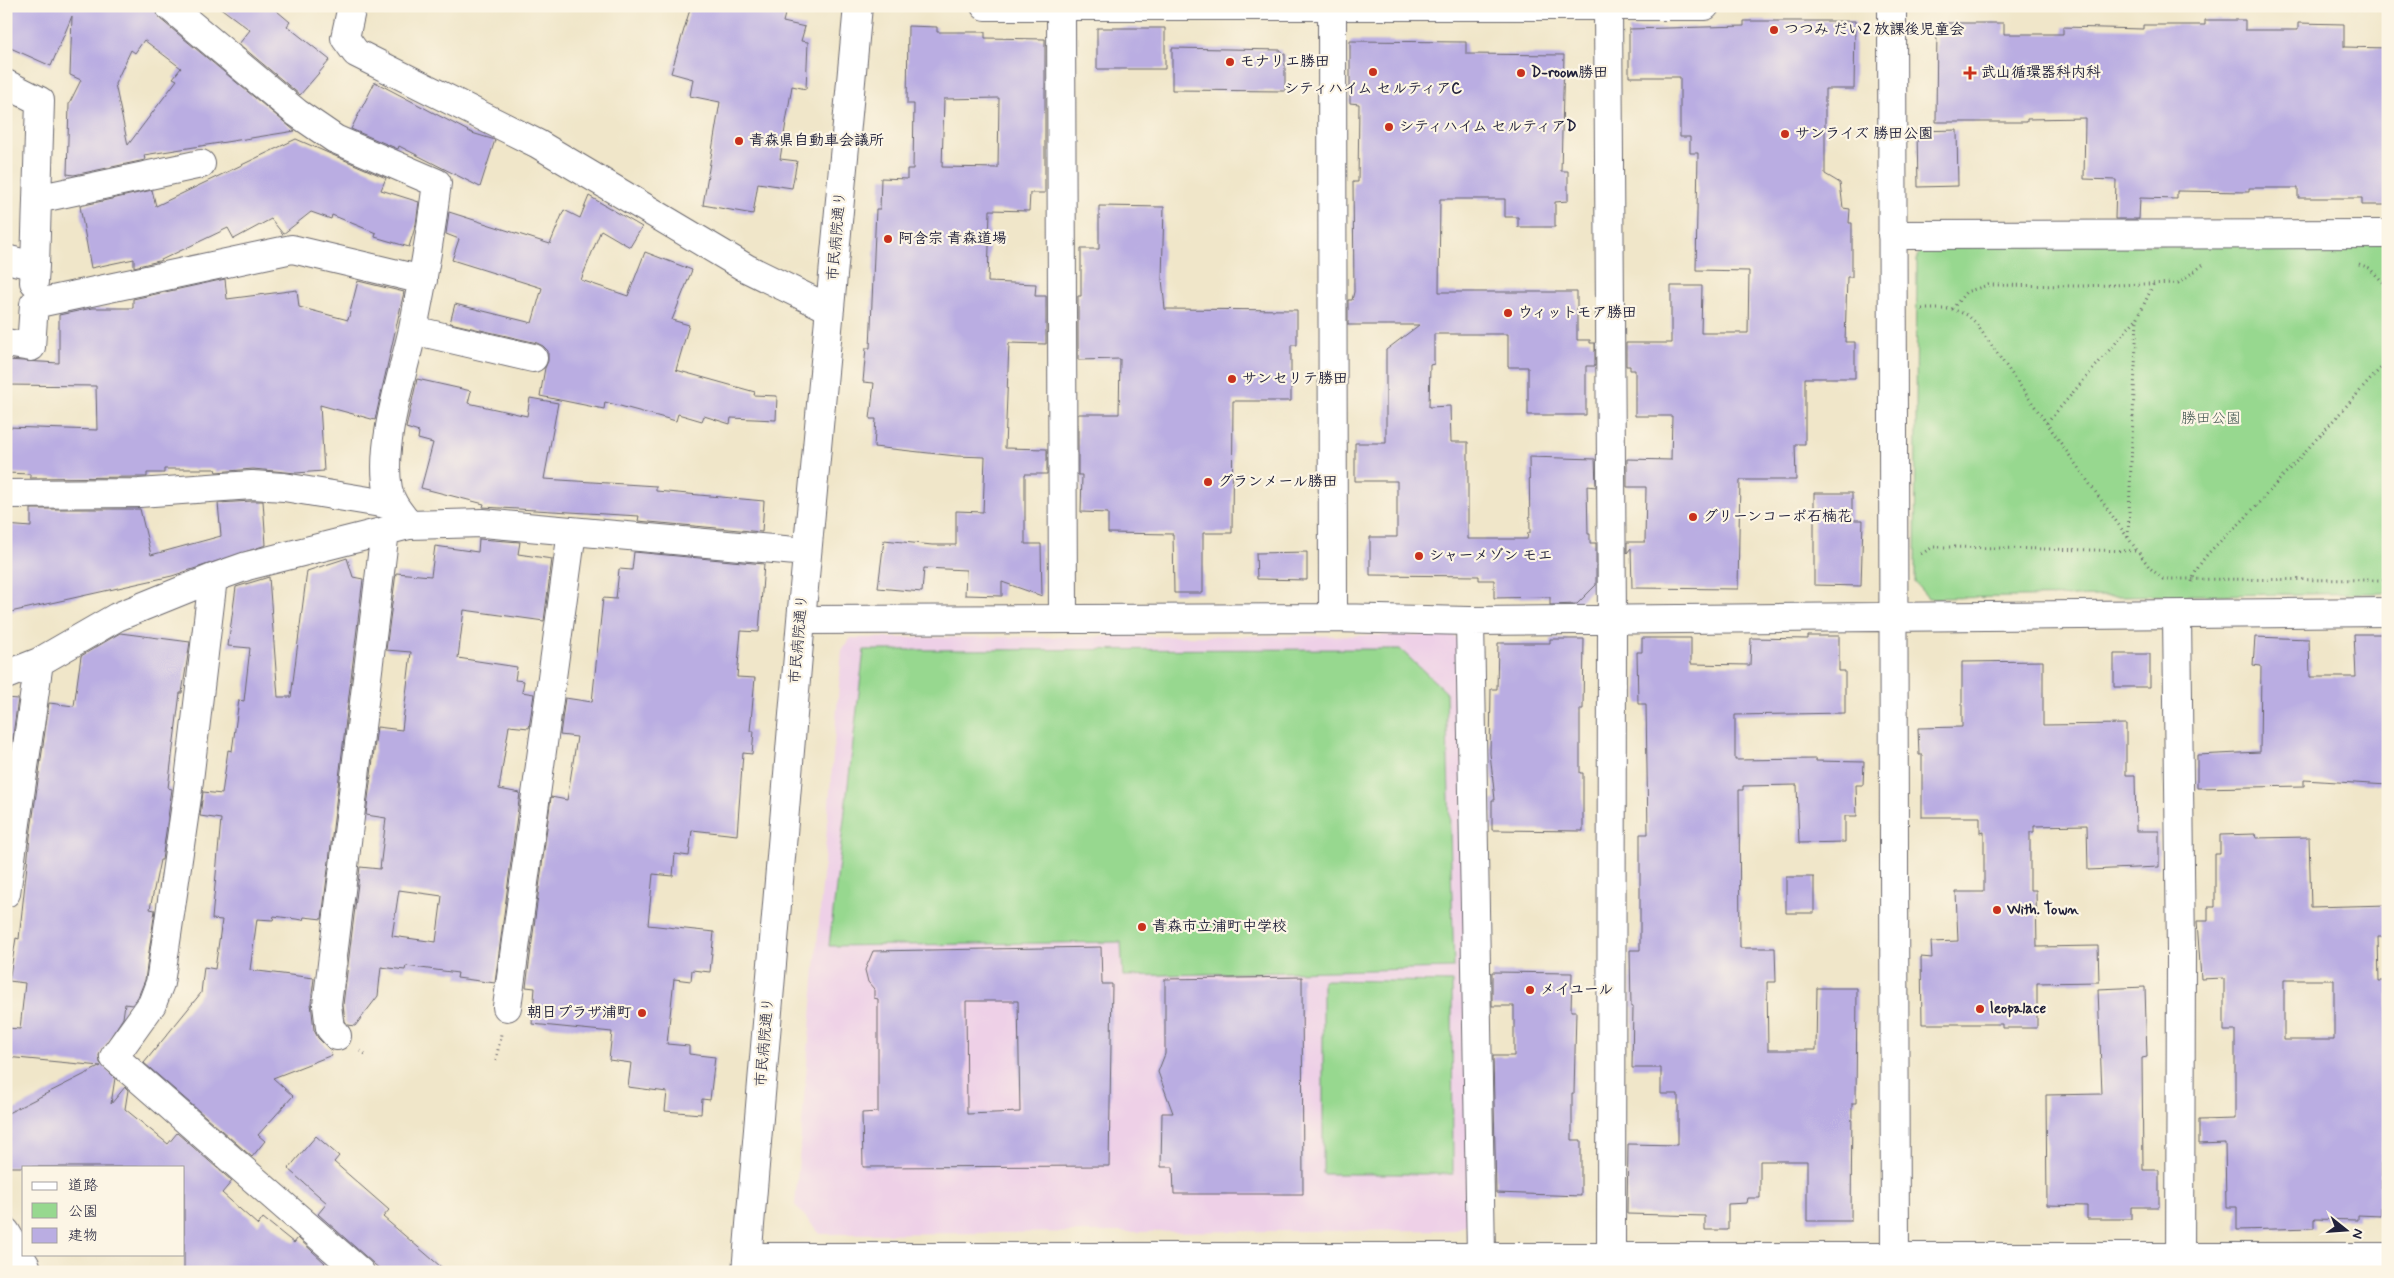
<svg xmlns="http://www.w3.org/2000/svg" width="2394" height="1278" font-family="Mynerve,'Klee One',sans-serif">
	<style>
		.built { fill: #eed0e7 }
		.green { fill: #97d88f; stroke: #5c7d65 }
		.building { fill: #baade2; fill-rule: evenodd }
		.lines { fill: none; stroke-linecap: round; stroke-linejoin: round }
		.minor-casing { stroke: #6a676d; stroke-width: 30 }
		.path { stroke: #6a676d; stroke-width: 3; stroke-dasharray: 1 4; stroke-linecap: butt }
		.minor { stroke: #fff; stroke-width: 28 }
		.poi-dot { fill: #c8321e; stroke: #fcf5e5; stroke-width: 2 }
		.labels { text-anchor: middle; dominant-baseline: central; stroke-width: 4.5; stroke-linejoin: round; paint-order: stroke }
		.poi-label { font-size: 15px; font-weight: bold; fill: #22223b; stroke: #fcf5e5; text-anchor: start }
		.street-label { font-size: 15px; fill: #22223b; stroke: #fcf5e5 }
		.park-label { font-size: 15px; fill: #455954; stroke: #fcf5e5 }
	</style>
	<rect width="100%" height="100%" fill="#fcf5e5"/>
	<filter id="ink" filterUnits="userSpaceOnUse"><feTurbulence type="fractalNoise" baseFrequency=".02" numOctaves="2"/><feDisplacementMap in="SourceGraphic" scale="10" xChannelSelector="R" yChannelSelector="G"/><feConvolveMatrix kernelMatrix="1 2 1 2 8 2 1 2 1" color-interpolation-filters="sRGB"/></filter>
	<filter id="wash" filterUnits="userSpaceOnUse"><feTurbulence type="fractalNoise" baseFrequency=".0096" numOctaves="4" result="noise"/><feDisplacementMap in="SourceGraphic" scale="20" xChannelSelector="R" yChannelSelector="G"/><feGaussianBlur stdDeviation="1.12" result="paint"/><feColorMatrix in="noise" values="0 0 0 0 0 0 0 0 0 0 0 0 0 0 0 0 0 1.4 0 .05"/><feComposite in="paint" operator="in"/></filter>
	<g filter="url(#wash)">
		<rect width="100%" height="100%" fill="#f0e6c9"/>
		<path class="built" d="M 1453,635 L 1460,642 L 1471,1221 L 1456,1230 L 820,1234 L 795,1205 L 842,650 L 851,638 Z"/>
		<path class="green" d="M 2388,242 L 2388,593 L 1928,598 L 1915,583 L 1917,256 L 1926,246 Z
			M 1400,649 L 1446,692 L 1454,968 L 1123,976 L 1121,942 L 829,946 L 864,650 Z
			M 1323,980 L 1452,982 L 1453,1174 L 1323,1174 Z"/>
		<g id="blocks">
			<path class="building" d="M 6,6 L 154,6 L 159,18 L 295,131 L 144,155 L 145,160 L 74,175 L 67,174 L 69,104 L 81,80 L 70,75 L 72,16 L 51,66 L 6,46 ZM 144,40 L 181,68 L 173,78 L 177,80 L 128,145 L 115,84 L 131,50 L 135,53 Z
				M 218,6 L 271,6 L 290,22 L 287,26 L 330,60 L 300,95 L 239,44 L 250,30 Z
				M 691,6 L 787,6 L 783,22 L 805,27 L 801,41 L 808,42 L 806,89 L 792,86 L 780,159 L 797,161 L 792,188 L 758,183 L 753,214 L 703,205 L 720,102 L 690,96 L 693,79 L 671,73 Z
				M 2205,20 L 2245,20 L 2245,30 L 2298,30 L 2298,23 L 2344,24 L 2344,47 L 2388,48 L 2388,205 L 2362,205 L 2362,198 L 2298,198 L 2298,188 L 2249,188 L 2249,192 L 2177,191 L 2177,199 L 2140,198 L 2139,219 L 2115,219 L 2116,180 L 2084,179 L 2085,118 L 2027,119 L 2027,122 L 1936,122 L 1937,23 L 2004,23 L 2004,34 L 2063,34 L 2063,27 L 2143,29 L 2143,25 L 2205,25 Z
				M 1744,21 L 1855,21 L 1854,89 L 1825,89 L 1825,174 L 1840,183 L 1843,208 L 1850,209 L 1849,223 L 1852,223 L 1852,277 L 1847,277 L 1845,342 L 1855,342 L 1855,378 L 1805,378 L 1805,444 L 1795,444 L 1796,480 L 1740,480 L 1738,589 L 1632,588 L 1631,548 L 1627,553 L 1627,542 L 1645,542 L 1646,487 L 1627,487 L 1627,459 L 1671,460 L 1672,416 L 1635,416 L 1635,370 L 1630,370 L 1630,366 L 1626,366 L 1626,343 L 1671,343 L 1671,286 L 1702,286 L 1701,333 L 1748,333 L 1749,271 L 1696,270 L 1698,153 L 1690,153 L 1690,137 L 1680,137 L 1680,77 L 1629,77 L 1629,29 L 1744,26 Z
				M 908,26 L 937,27 L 937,32 L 985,32 L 985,38 L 1045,39 L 1045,193 L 1030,193 L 1029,211 L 990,210 L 988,282 L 1036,284 L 1035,296 L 1046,296 L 1046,344 L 1009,343 L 1005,448 L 1047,449 L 1047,474 L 1025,474 L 1025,544 L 1041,544 L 1042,596 L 1002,582 L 1002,596 L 965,595 L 966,570 L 924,568 L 922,592 L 878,588 L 884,540 L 932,545 L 956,545 L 956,511 L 983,512 L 985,457 L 956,456 L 874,447 L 876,419 L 870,419 L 874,383 L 863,382 L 866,348 L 870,348 L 876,209 L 880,209 L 881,178 L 907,179 L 907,169 L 913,169 L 914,104 L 907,104 ZM 999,98 L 998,168 L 942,167 L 944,99 Z
				M 1097,28 L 1165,28 L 1165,69 L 1097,69 Z
				M 1350,41 L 1466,42 L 1466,54 L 1564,55 L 1561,171 L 1568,171 L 1568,201 L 1555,202 L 1555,227 L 1518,227 L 1518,217 L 1505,217 L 1505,199 L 1440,199 L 1439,292 L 1577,292 L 1577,340 L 1590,340 L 1590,343 L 1595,343 L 1595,366 L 1586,366 L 1586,415 L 1528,415 L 1528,367 L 1508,367 L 1508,334 L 1434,334 L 1434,364 L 1430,365 L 1429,407 L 1450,406 L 1451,442 L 1468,442 L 1468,539 L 1527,539 L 1528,533 L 1530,533 L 1529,457 L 1595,459 L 1596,487 L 1587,486 L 1588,534 L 1590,534 L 1590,543 L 1596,543 L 1596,585 L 1577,604 L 1550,605 L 1550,597 L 1494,598 L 1494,580 L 1479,580 L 1479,576 L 1370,575 L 1370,537 L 1397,537 L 1397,481 L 1355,481 L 1355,443 L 1386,443 L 1386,350 L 1419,325 L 1348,325 L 1348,300 L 1352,300 L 1354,292 L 1353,182 L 1358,182 L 1359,104 L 1350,103 Z
				M 1172,48 L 1281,50 L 1281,54 L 1285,54 L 1285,91 L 1172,90 Z
				M 375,82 L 472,133 L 495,140 L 480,187 L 399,146 L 398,149 L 351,129 Z
				M 1957,130 L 1958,186 L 1918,187 L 1917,131 Z
				M 296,139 L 386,178 L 381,190 L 419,202 L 416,224 L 409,247 L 375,237 L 376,233 L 332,215 L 331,219 L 311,212 L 283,234 L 271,219 L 234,239 L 228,228 L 159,261 L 134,267 L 134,259 L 91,268 L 80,206 L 152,190 L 156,206 Z
				M 589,196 L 642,227 L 630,247 L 601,230 L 581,280 L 628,296 L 645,252 L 692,270 L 672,320 L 689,325 L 676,370 L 755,392 L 754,395 L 777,396 L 776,420 L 731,418 L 730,424 L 704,416 L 702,421 L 678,414 L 676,421 L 605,402 L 604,409 L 540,396 L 545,368 L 548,361 L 548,351 L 543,346 L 537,343 L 450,323 L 455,304 L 532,323 L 542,288 L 452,260 L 459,239 L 446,234 L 449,212 L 550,244 L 564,210 L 580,218 Z
				M 1099,206 L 1164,207 L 1162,279 L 1165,309 L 1297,310 L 1297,345 L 1291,345 L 1291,401 L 1233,401 L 1232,533 L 1203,533 L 1203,593 L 1174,593 L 1173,534 L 1108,533 L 1108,513 L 1081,512 L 1082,475 L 1078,475 L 1078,414 L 1119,414 L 1120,359 L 1078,360 L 1078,296 L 1081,296 L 1081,249 L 1099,249 Z
				M 225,279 L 227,299 L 297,290 L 299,307 L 348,320 L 358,281 L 404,292 L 375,420 L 320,405 L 324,471 L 296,473 L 253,469 L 216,472 L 215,469 L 164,469 L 164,473 L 147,473 L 147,477 L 138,477 L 30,478 L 30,474 L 6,473 L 7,427 L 97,430 L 96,386 L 6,385 L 6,360 L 59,363 L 59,315 L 92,308 L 133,308 L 133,299 Z
				M 417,379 L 471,391 L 468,403 L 527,416 L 530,398 L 558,403 L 544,479 L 656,486 L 656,491 L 764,501 L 762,532 L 638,521 L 639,516 L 483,507 L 484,504 L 421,488 L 433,443 L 418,439 L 419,432 L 406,428 Z
				M 1814,493 L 1852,493 L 1852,520 L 1863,520 L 1861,586 L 1814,585 Z
				M 252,501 L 263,501 L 266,545 L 172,576 L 6,613 L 6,525 L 31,527 L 31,509 L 140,509 L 151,555 L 221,536 L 218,503 Z
				M 479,539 L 520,542 L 518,554 L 552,559 L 544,621 L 464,610 L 458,658 L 517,667 L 515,680 L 524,681 L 522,692 L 534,694 L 529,728 L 509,726 L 499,789 L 520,793 L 495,983 L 457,978 L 458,973 L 406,966 L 405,970 L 381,967 L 378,996 L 355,1026 L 348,1025 L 345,1021 L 343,1005 L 360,867 L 380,869 L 386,818 L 366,815 L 377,727 L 402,730 L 411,652 L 386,650 L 396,573 L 431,576 L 435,546 L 478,552 ZM 399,890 L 442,896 L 436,942 L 392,936 Z
				M 634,552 L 764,564 L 759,632 L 741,631 L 737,677 L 755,678 L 750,731 L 754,731 L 752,754 L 743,753 L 737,835 L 692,830 L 689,856 L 675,854 L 673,876 L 653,874 L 648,925 L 714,932 L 710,972 L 692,970 L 691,981 L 674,979 L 667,1044 L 689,1046 L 689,1054 L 715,1057 L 710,1100 L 702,1099 L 701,1114 L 665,1111 L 667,1092 L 628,1087 L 631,1063 L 609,1060 L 612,1032 L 532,1024 L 535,988 L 526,987 L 551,797 L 567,800 L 577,737 L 560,735 L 565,698 L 592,702 L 603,598 L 616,599 L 619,569 L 632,570 Z
				M 1307,552 L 1307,580 L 1257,579 L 1256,553 Z
				M 347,558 L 353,577 L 363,579 L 322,919 L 304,917 L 303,920 L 274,916 L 273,920 L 257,919 L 250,970 L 314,978 L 311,1003 L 314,1030 L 318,1038 L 330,1050 L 332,1055 L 273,1078 L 293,1096 L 258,1135 L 265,1141 L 252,1157 L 144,1063 L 201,993 L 204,967 L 215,969 L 222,920 L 212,919 L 221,819 L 200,816 L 203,792 L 222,794 L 228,750 L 232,751 L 239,700 L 244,701 L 250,648 L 228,646 L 236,587 L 269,577 L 278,697 L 291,697 L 307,571 Z
				M 120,633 L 190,642 L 182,693 L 180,693 L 168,788 L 172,789 L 162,860 L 160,860 L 150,909 L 155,910 L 145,980 L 138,997 L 132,1005 L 125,1004 L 123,1018 L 99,1055 L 100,1063 L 115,1078 L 111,1104 L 125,1087 L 128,1090 L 125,1109 L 168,1144 L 177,1133 L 232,1181 L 222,1193 L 258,1225 L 263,1218 L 294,1243 L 298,1238 L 325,1263 L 318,1272 L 184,1272 L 184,1167 L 6,1167 L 6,1114 L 101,1066 L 6,1057 L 6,1028 L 20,1029 L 25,983 L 9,981 L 16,938 L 19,939 L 30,837 L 49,703 L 74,706 L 81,656 Z
				M 2354,634 L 2388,634 L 2388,785 L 2304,780 L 2304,786 L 2197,788 L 2197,755 L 2260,752 L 2261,666 L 2253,665 L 2255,637 L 2309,639 L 2310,677 L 2356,677 Z
				M 1808,636 L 1839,636 L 1839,671 L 1845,671 L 1845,713 L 1735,715 L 1735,760 L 1816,759 L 1816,761 L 1864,762 L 1863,785 L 1856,785 L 1857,816 L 1845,816 L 1845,842 L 1799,843 L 1797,785 L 1743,786 L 1743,790 L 1739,790 L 1740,948 L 1775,948 L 1776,982 L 1767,982 L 1768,1050 L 1816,1050 L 1817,988 L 1857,988 L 1856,1103 L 1852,1103 L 1851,1221 L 1807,1221 L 1807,1161 L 1760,1161 L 1760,1198 L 1748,1198 L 1747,1203 L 1728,1204 L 1728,1230 L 1705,1230 L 1705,1216 L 1627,1214 L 1628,1144 L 1678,1145 L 1678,1094 L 1661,1094 L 1661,1068 L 1632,1068 L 1633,1007 L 1631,1007 L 1630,950 L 1640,950 L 1640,834 L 1648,834 L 1646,704 L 1638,704 L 1637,652 L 1642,652 L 1642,638 L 1691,638 L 1691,664 L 1750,665 L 1751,638 L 1808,639 Z
				M 1550,639 L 1584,639 L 1583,709 L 1580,709 L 1580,773 L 1583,773 L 1583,831 L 1492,830 L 1492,800 L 1495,800 L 1490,753 L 1491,689 L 1497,689 L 1498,643 L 1550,643 Z
				M 2114,654 L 2150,654 L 2150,687 L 2114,687 Z
				M 2043,661 L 2043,725 L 2126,724 L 2126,775 L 2135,775 L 2136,831 L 2159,831 L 2159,867 L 2088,870 L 2087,825 L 2034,826 L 2034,832 L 2030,832 L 2030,890 L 2036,890 L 2037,947 L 2098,946 L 2099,982 L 2037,983 L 2037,1028 L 2002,1028 L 2002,1024 L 1922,1024 L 1921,957 L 1932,958 L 1931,942 L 1958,941 L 1956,892 L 1984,892 L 1984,832 L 1980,833 L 1980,817 L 1922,817 L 1922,755 L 1919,755 L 1918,728 L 1962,727 L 1962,662 Z
				M 6,698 L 18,699 L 9,764 L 6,764 Z
				M 2255,834 L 2256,838 L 2309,837 L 2311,907 L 2388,905 L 2388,937 L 2378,937 L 2379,981 L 2388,981 L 2388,1141 L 2382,1141 L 2381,1216 L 2358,1215 L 2358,1220 L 2314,1219 L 2314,1228 L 2237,1230 L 2237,1207 L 2226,1207 L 2225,1143 L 2199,1144 L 2199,1120 L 2235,1119 L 2235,1031 L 2224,1031 L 2224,978 L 2201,979 L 2197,921 L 2208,921 L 2208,907 L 2215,907 L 2215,854 L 2220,854 L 2220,835 ZM 2284,980 L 2334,980 L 2334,1040 L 2284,1040 Z
				M 1786,877 L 1814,877 L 1814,913 L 1786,913 Z
				M 1101,947 L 1102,984 L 1112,984 L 1109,1166 L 863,1167 L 862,1113 L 878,1112 L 878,999 L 874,998 L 874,989 L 868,982 L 865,970 L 873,951 ZM 966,1001 L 1018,1001 L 1020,1112 L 967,1114 Z
				M 1492,972 L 1572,973 L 1571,1011 L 1576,1011 L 1574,1093 L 1572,1093 L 1572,1140 L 1581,1140 L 1581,1196 L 1496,1193 L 1493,1056 L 1514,1056 L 1514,1006 L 1492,1006 Z
				M 1302,977 L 1303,1194 L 1174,1194 L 1173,1167 L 1161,1167 L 1162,1113 L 1173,1113 L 1158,1072 L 1165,1054 L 1165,979 Z
				M 2145,987 L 2147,1057 L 2142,1058 L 2143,1170 L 2159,1170 L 2159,1207 L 2131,1207 L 2131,1219 L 2087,1219 L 2087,1206 L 2047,1205 L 2046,1095 L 2102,1094 L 2098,989 Z
				M 316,1136 L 339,1156 L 334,1162 L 389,1210 L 383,1217 L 447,1272 L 383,1272 L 318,1214 L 327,1203 L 288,1169 Z"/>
		</g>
	</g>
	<g filter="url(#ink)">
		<use href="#blocks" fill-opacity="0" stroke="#6a676d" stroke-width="1"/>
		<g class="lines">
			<defs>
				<path id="minor" d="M 169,6 L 297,113 L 335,139 L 437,183 C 431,232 423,280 413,329 C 403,374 379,444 388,489 C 391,504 400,513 409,525
					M 352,6 L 345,38 L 356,53 L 538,144 L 746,268 L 830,309
					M 985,6 L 1705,6
					M 1332,6 L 1333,618
					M 1892,6 L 1895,1272
					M 1061,7 L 1063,619
					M 1608,7 L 1612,620 L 1611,1256
					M 6,84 L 40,101 L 35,266
					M 37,199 L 201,164
					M 1892,235 L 2388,234
					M 6,259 L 35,266 L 34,282
					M 413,330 L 533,358
					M 6,343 L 31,347 L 34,304 L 292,249 L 423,280
					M 6,494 L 139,493 L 252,485 L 284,487 L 393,505
					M 213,578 L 187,797 L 160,983 L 152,1004 L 114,1057 L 360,1272
					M 2177,615 L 2181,953 L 2180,1272
					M 801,620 L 1333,618 L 1470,621 L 2388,612
					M 1470,621 L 1481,1256
					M 6,675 L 39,662 L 117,617 L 213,578 L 247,566 L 409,525 L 483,523 L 807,552
					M 6,893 L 39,662
					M 507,1007 L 572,531
					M 337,1036 L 330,1028 L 327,1005 L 385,531
					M 6,1232 L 26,1266 L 26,1272
					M 748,1257 C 1294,1260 1841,1252 2388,1257
					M 746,1272 L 801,620 L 858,6"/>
			</defs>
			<use href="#minor" class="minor-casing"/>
			<path class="path" d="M 2359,264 L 2369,268 L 2388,287
				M 1922,309 L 1952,309 L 1966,292 L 1988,285 L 2080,286 L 2178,283 L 2203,265
				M 1952,309 L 1967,315 L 1975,322 L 2123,531 L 2150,568 L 2163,579 L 2388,580
				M 2047,423 L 2136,319
				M 2128,537 L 2137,319 L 2154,283
				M 1921,554 L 1933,547 L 1953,547 L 2137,551
				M 2192,582 C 2199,555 2226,538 2245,518 C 2292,466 2340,413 2388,360
				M 360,1051 L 367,1055
				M 496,1060 L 501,1034"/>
			<use href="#minor" class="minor"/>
		</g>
	</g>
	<g class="poi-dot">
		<circle cx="1774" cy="30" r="5"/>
		<circle cx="1230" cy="62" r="5"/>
		<circle cx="1373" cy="72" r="5"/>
		<circle cx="1521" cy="73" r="5"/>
		<path d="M1967.5 65.5h5v5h5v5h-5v5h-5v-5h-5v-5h5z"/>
		<circle cx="1389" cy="127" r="5"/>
		<circle cx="1785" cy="134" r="5"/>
		<circle cx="739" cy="141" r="5"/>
		<circle cx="888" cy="239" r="5"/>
		<circle cx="1508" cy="313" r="5"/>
		<circle cx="1232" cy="379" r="5"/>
		<circle cx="1208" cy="482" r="5"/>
		<circle cx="1693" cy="517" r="5"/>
		<circle cx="1419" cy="556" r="5"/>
		<circle cx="1997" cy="910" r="5"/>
		<circle cx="1142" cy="927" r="5"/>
		<circle cx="1530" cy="990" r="5"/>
		<circle cx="1980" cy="1009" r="5"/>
		<circle cx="642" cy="1013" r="5"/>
	</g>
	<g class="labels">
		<g class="poi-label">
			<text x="1784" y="30">つつみ だい2 放課後児童会</text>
			<text x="1240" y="62">モナリエ勝田</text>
			<text x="1531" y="73">D-room勝田</text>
			<text x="1981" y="73">武山循環器科内科</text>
			<text x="1373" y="89" text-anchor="middle">シティハイム セルティアC</text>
			<text x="1399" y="127">シティハイム セルティアD</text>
			<text x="1795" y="134">サンライズ 勝田公園</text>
			<text x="749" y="141">青森県自動車会議所</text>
			<text x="898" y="239">阿含宗 青森道場</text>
			<text x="1518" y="313">ウィットモア勝田</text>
			<text x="1242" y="379">サンセリテ勝田</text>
			<text x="1218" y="482">グランメール勝田</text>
			<text x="1703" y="517">グリーンコーポ石楠花</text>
			<text x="1429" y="556">シャーメゾン モエ</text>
			<text x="2007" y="910">With. Town</text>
			<text x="1152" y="927">青森市立浦町中学校</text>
			<text x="1540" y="990">メイユール</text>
			<text x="1990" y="1009">leopalace</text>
			<text x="632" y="1013" text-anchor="end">朝日プラザ浦町</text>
		</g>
		<g class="street-label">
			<text transform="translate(837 236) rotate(-85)">市民病院通り</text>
			<text transform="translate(799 639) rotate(-85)">市民病院通り</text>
			<text transform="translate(765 1042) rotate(-85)">市民病院通り</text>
		</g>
		<g class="park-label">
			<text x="2211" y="419">勝田公園</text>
		</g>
	</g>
	<rect width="2394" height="1278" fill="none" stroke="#fcf5e5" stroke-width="25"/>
	<rect x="22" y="1166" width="162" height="90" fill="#fcf5e5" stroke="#a5a1a1"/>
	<rect x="32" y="1182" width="25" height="8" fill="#ffffff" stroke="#a5a1a1"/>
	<text x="68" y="1190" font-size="15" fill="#22223b">道路</text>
	<rect x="32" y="1203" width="25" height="15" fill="#97d88f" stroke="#a5a1a1"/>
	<text x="68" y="1216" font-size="15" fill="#22223b">公園</text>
	<rect x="32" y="1228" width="25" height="15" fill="#baade2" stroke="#a5a1a1"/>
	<text x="68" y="1240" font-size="15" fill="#22223b">建物</text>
	<g transform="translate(2346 1230) rotate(107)" stroke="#fcf5e5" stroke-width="4" paint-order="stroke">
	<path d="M0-4L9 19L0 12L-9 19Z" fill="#22223b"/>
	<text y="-8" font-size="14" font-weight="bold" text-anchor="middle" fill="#22223b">N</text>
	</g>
</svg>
